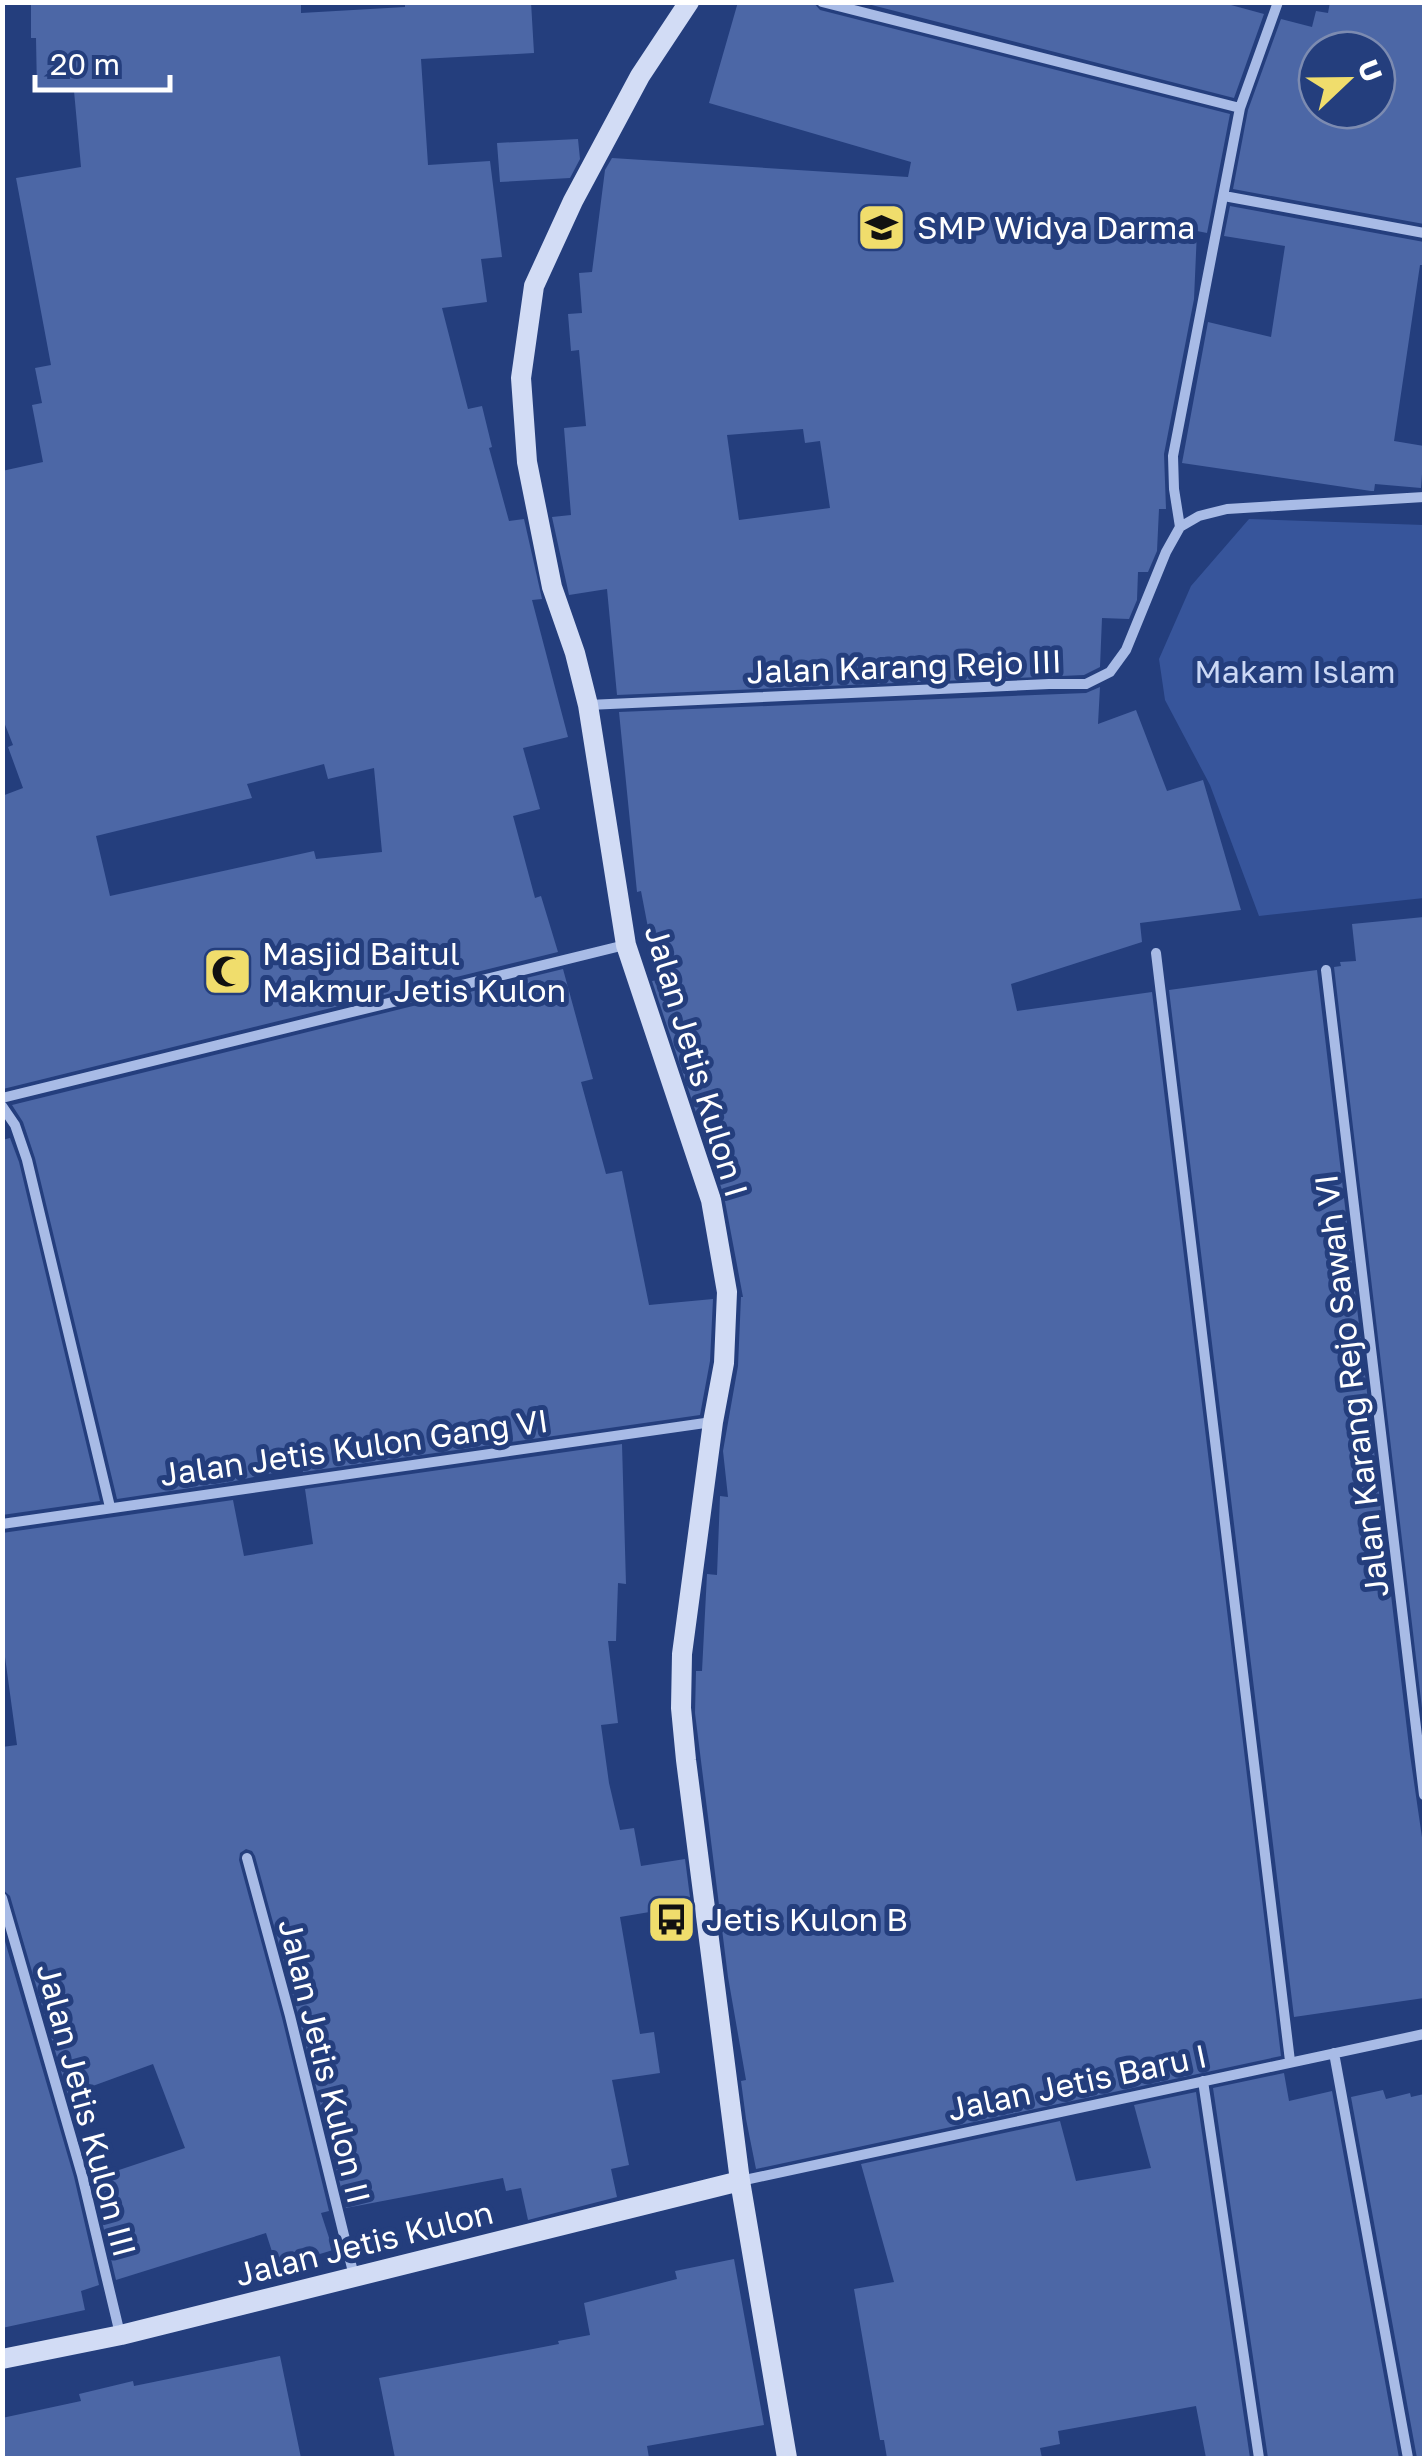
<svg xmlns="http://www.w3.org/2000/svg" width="1427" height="2461" font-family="'Golos Text',sans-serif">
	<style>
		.green { fill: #37559b }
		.building { fill: #4c67a6; fill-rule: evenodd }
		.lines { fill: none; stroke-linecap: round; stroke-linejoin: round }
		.street { stroke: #a8bbe6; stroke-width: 10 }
		.secondary { stroke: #d2dcf5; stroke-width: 20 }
		.labels { text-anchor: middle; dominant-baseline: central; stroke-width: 10; stroke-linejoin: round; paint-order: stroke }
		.poi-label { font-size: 32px; fill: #fff; stroke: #243e7d; text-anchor: start }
		.street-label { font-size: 32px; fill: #fff; stroke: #243e7d }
		.park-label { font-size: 32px; fill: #cbd8f5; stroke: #243e7d }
	</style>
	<rect width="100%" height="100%" fill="#243e7d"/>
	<path class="green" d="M 1249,519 L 1424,525 L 1424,898 L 1259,916 L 1210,785 L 1165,700 L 1159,659 L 1191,586 Z"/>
	<path class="building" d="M 31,2 L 301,2 L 301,13 L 405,7 L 405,2 L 531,2 L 534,53 L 421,59 L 428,165 L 490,161 L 502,257 L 481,259 L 487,302 L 442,308 L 468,409 L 482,406 L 492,447 L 489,448 L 509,521 L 524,519 L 542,599 L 532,600 L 568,737 L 523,748 L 540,809 L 513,816 L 535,898 L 541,896 L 558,952 L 3,1089 L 2,796 L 23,788 L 8,747 L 13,745 L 2,717 L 2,471 L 43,462 L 32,405 L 42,403 L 35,368 L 51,365 L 16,178 L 81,167 L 74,91 L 37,92 L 36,38 L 31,38 ZM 324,764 L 328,779 L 374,768 L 382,852 L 316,859 L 314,851 L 110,896 L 96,836 L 252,798 L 247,784 Z
		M 738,2 L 813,2 L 820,10 L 1230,114 L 1207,233 L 1197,231 L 1194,299 L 1164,454 L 1166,509 L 1159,509 L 1157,551 L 1148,572 L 1138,572 L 1137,600 L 1129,619 L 1102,618 L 1100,667 L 1084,675 L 617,695 L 607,589 L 569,595 L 552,517 L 571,515 L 564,428 L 586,426 L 579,350 L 571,351 L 568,314 L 582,313 L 579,273 L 592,272 L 605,170 L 612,158 L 908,177 L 911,162 L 709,103 ZM 803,429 L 805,443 L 820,441 L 830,508 L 739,520 L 727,435 Z
		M 860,2 L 1220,2 L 1264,14 L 1234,98 Z
		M 1330,2 L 1424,2 L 1424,224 L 1233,189 L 1248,110 L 1281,19 L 1312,27 L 1316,11 L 1328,13 ZM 1317,50 L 1377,50 L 1377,110 L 1317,110 Z
		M 578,139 L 580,159 L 570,178 L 500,182 L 497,143 Z
		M 1230,206 L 1424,242 L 1424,265 L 1420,265 L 1394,441 L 1424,446 L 1421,488 L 1375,484 L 1374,491 L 1371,491 L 1182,463 L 1208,322 L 1271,337 L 1285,246 L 1224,236 Z
		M 1100,687 L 1098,724 L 1136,710 L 1167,791 L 1203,780 L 1241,910 L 1140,923 L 1142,942 L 1011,984 L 1017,1011 L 1152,992 L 1281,2056 L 756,2169 L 746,2119 L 741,2081 L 746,2080 L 728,1977 L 695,1713 L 696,1671 L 702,1671 L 707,1574 L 717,1575 L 720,1496 L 728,1497 L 723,1451 L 738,1366 L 741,1297 L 743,1297 L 724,1196 L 652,981 L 658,980 L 641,891 L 637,892 L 619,712 L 1086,693 Z
		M 1424,917 L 1424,1725 L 1334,967 L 1341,966 L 1340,962 L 1356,961 L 1352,924 Z
		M 563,969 L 593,1079 L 581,1082 L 606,1174 L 622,1171 L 649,1305 L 713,1299 L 710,1361 L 700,1415 L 303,1472 L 302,1467 L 230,1482 L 117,1499 L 35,1158 L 23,1122 L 12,1105 Z
		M 1317,970 L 1410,1755 L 1424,1851 L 1424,1998 L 1294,2017 L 1169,990 Z
		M 10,1138 L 19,1162 L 100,1501 L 2,1515 L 2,1140 Z
		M 622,1444 L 626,1584 L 618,1583 L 616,1641 L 608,1641 L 618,1723 L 601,1725 L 609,1783 L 620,1830 L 634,1828 L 641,1866 L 685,1859 L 691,1905 L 620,1917 L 640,2034 L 654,2032 L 660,2073 L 612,2080 L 629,2165 L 611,2169 L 617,2197 L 528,2220 L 521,2188 L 506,2191 L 503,2178 L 346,2208 L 298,2014 L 255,1856 L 252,1851 L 246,1849 L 240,1853 L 239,1860 L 282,2018 L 329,2211 L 321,2213 L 333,2250 L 277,2267 L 266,2233 L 116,2280 L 92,2179 L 185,2148 L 153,2064 L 68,2095 L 10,1896 L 2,1889 L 2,1747 L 17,1745 L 2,1635 L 2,1533 L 233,1500 L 244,1556 L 313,1544 L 305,1489 Z
		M 2,1931 L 74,2177 L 99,2285 L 81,2291 L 85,2310 L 2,2328 Z
		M 1284,2073 L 1289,2101 L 1332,2091 L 1399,2458 L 1268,2458 L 1213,2088 Z
		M 1383,2090 L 1386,2099 L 1410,2093 L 1411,2097 L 1424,2094 L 1424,2458 L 1417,2458 L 1351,2097 Z
		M 1196,2092 L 1250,2458 L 1206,2458 L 1196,2406 L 1058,2431 L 1060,2444 L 1040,2448 L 1042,2458 L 887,2458 L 884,2440 L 880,2440 L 854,2289 L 894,2282 L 861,2164 L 1060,2121 L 1076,2181 L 1151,2168 L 1134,2105 Z
		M 734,2259 L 764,2425 L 647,2446 L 649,2458 L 395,2458 L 379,2378 L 559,2344 L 558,2341 L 590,2335 L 584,2303 L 677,2279 L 675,2271 Z
		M 280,2356 L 301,2458 L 2,2458 L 2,2418 L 81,2401 L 79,2394 L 133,2381 L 134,2386 Z"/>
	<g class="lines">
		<path class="street" d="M 822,2 L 1240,108
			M 1224,196 L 1424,233
			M 1180,527 L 1174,489 L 1173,456 L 1240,108 L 1278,2
			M 588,705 L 1049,684 L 1086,684 L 1110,672 L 1126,650 L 1166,552 L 1180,527 L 1199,516 L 1227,509 L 1424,497
			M 1156,953 L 1290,2061
			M 1326,970 L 1424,1795
			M 2,1098 L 625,945
			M 2,1106 L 15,1125 L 27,1160 L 110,1507
			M 2,1524 L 712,1422
			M 247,1858 L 290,2016 L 354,2276
			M 2,1898 L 82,2175 L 120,2334
			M 1334,2053 L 1408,2458
			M 1203,2081 L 1259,2458
			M 740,2181 L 1424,2034"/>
		<path class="secondary" d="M 689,2 L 640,76 L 573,201 L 534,286 L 521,378 L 527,462 L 552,587 L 575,653 L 588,705 L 626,945 L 711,1200 L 727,1292 L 724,1363 L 713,1422 L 682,1654 L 681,1708 L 686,1760 L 740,2181 L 787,2458
			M 2,2359 L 121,2335 L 740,2181"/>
	</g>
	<defs>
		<symbol id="school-square" viewBox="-11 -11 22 22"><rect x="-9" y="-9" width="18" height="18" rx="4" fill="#f0dd6c" stroke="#243e7d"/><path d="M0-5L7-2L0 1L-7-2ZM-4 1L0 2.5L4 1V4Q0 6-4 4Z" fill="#111"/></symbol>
		<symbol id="mosque-square" viewBox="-11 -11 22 22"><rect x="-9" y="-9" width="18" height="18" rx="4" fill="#f0dd6c" stroke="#243e7d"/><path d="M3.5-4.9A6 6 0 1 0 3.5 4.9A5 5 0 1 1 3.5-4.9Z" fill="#111"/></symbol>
		<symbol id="bus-square" viewBox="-11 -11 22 22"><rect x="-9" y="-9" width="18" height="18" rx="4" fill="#f0dd6c" stroke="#243e7d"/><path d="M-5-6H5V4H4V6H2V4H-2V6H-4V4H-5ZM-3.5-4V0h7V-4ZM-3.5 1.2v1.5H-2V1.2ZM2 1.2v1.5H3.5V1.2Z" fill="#111"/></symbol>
	</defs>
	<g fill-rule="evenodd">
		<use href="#school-square" x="854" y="200" width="55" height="55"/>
		<use href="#mosque-square" x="200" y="944" width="55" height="55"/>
		<use href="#bus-square" x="644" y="1892" width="55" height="55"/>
	</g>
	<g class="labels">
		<g class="poi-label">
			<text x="917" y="227">SMP Widya Darma</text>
			<text x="262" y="953">Masjid Baitul<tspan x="262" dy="37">Makmur Jetis Kulon</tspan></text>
			<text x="706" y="1919">Jetis Kulon B</text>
		</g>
		<g class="street-label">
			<text transform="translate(904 666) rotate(-2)">Jalan Karang Rejo III</text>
			<text transform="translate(697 1061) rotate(73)">Jalan Jetis Kulon I</text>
			<text transform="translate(1351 1386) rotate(-97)">Jalan Karang Rejo Sawah VI</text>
			<text transform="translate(354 1447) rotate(-8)">Jalan Jetis Kulon Gang VI</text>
			<text transform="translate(325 2061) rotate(76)">Jalan Jetis Kulon II</text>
			<text transform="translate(1077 2082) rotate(-12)">Jalan Jetis Baru I</text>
			<text transform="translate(87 2110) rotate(75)">Jalan Jetis Kulon III</text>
			<text transform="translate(364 2243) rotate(-14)">Jalan Jetis Kulon</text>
		</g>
		<g class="park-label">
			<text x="1295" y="671">Makam Islam</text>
		</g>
	</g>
	<rect width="1427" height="2461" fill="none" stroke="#ffffff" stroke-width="10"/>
	<g transform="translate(1347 80) rotate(68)"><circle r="48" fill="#243e7d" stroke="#7c8bb1" stroke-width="2.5"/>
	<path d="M0-8L18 38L0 25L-18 38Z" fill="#f0dd6c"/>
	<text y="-15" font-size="28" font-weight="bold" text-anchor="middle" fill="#ffffff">U</text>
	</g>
	<path d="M35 75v15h135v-15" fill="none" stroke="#ffffff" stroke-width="5"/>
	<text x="50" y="75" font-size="30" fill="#ffffff" stroke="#243e7d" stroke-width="8" paint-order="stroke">20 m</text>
</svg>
